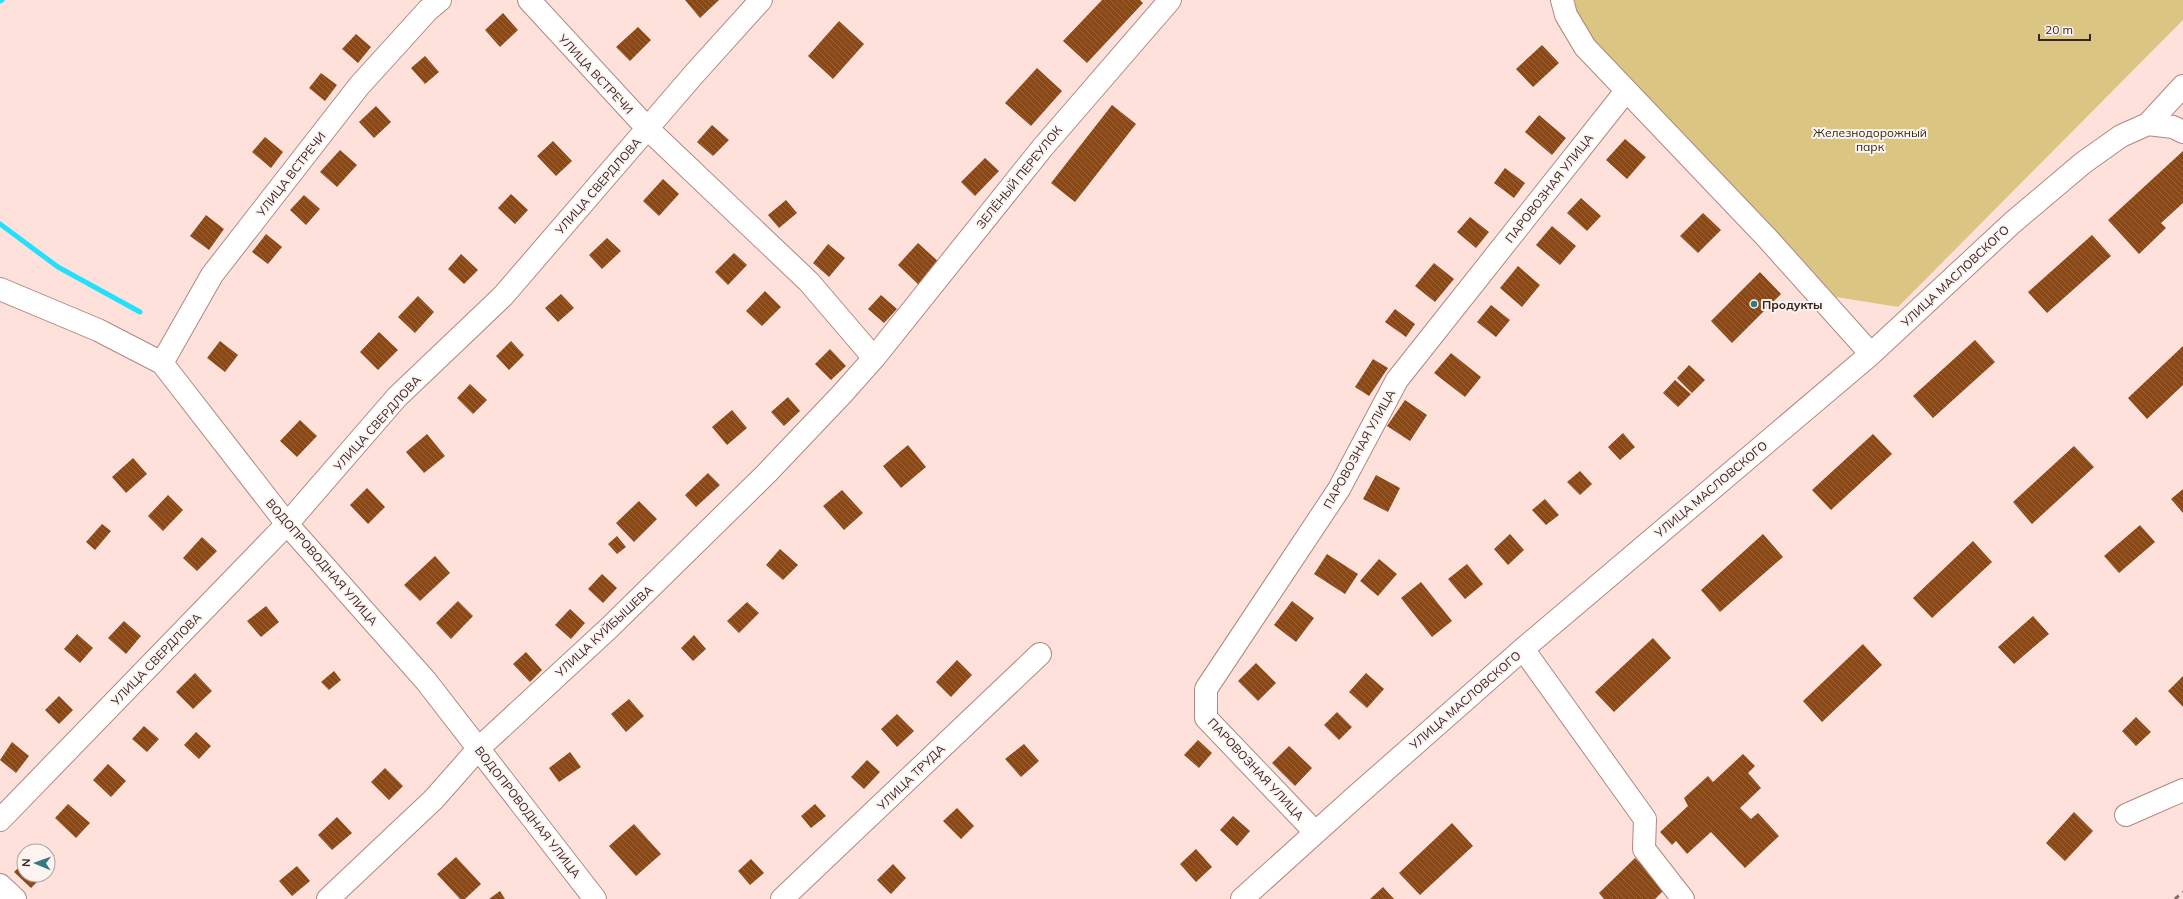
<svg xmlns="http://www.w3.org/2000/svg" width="2183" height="899" font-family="Mulish,sans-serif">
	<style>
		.park { fill: #dbc583 }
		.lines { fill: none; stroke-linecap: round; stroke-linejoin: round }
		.stream { stroke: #23e0fd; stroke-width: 5 }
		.building { fill: url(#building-back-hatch) }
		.minor-casing { stroke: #b2877e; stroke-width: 24 }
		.minor { stroke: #fff; stroke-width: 22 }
		.rail { stroke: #826c68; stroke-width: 3; stroke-dasharray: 5 5; stroke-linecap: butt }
		.poi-dot { fill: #327885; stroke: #fdf4f1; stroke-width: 1.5 }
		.labels { text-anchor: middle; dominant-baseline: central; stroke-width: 4; stroke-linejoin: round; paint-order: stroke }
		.street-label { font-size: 12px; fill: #362421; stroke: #fdf4f1 }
		.park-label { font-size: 12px; fill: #322b18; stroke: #fdf4f1 }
		.poi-label { font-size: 12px; font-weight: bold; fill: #362421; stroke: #fdf4f1; text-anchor: start }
	</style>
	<defs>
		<pattern id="building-back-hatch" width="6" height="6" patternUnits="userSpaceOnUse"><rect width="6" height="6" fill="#8d4713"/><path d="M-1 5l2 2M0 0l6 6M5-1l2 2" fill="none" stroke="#9a643d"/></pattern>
	</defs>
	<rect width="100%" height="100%" fill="#fee1db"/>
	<path class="park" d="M 1570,0 L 2183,0 L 2183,20 L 1898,307 L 1830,296 L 1591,45 Z"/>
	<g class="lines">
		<path class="stream" d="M 0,1 L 2,0
			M 0,224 L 58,267 L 140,312"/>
	</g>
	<path class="building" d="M 685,0 L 719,0 L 700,18 Z
		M 1102,0 L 1140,0 L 1143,3 L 1087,63 L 1063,41 Z
		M 503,13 L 518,30 L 500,47 L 485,30 Z
		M 839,21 L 864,44 L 833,79 L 808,56 Z
		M 638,27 L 651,40 L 630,61 L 616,47 Z
		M 356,34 L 371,47 L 358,63 L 342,49 Z
		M 1542,45 L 1559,63 L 1533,87 L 1516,69 Z
		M 425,56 L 439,72 L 425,84 L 411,68 Z
		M 1037,68 L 1062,91 L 1031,126 L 1005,103 Z
		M 321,73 L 337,85 L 325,101 L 309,88 Z
		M 1112,105 L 1136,124 L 1075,202 L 1051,183 Z
		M 376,106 L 391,122 L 374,138 L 359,122 Z
		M 1539,115 L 1566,138 L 1552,155 L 1525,132 Z
		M 712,125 L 729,140 L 713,156 L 697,142 Z
		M 265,137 L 283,152 L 271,168 L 252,152 Z
		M 1625,139 L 1646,157 L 1627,179 L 1606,160 Z
		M 553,141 L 572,161 L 556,176 L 537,156 Z
		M 340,150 L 357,165 L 337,187 L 320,172 Z
		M 2183,151 L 2183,203 L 2161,223 L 2166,228 L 2139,254 L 2108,220 Z
		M 985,158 L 999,171 L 975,196 L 961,182 Z
		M 1505,168 L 1525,183 L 1514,198 L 1494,183 Z
		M 663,179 L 679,194 L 659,216 L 643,201 Z
		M 511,194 L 528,210 L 515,224 L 498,208 Z
		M 304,195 L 320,209 L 306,225 L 290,210 Z
		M 1581,198 L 1601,216 L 1587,231 L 1567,213 Z
		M 786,200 L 797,213 L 779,228 L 768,215 Z
		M 1703,213 L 1721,230 L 1698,253 L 1680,236 Z
		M 206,215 L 224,229 L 209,250 L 190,236 Z
		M 1470,217 L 1489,232 L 1476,248 L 1457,232 Z
		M 1552,226 L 1576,246 L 1560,265 L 1536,245 Z
		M 266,234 L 282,247 L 268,264 L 252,252 Z
		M 2092,235 L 2111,256 L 2047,313 L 2028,292 Z
		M 607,238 L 621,251 L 602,269 L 589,255 Z
		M 918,243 L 941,264 L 920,286 L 898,265 Z
		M 828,244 L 845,258 L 829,277 L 813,263 Z
		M 734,253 L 747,265 L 728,285 L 715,272 Z
		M 461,254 L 478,270 L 464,284 L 448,269 Z
		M 1434,263 L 1454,279 L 1435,302 L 1415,286 Z
		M 1518,266 L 1540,285 L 1522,307 L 1500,288 Z
		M 1760,272 L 1781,294 L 1732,343 L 1711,321 Z
		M 765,291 L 781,307 L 762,326 L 746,311 Z
		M 561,294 L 574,308 L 558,322 L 545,308 Z
		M 881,295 L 897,309 L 884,323 L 868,309 Z
		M 418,296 L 434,312 L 415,333 L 398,317 Z
		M 1491,305 L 1510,320 L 1496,337 L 1477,322 Z
		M 1395,309 L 1415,324 L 1406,337 L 1385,322 Z
		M 379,332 L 398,350 L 378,370 L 360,352 Z
		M 1975,340 L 1995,362 L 1933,418 L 1913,396 Z
		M 220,341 L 238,355 L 225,372 L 207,358 Z
		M 511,341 L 524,355 L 509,370 L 496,356 Z
		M 2183,346 L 2183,385 L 2147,419 L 2128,398 Z
		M 830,349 L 846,366 L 831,380 L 815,364 Z
		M 1451,353 L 1481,377 L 1465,397 L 1434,373 Z
		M 1373,359 L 1388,368 L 1369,396 L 1355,387 Z
		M 1689,365 L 1705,380 L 1692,393 L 1677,378 Z
		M 1675,380 L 1691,394 L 1678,407 L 1663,393 Z
		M 470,384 L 487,400 L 473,414 L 457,398 Z
		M 788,397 L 800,411 L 784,426 L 771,412 Z
		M 1405,400 L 1427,415 L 1410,441 L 1387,426 Z
		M 732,410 L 747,428 L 727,445 L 712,427 Z
		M 300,420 L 317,436 L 297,457 L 280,441 Z
		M 1623,433 L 1635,447 L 1620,460 L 1608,447 Z
		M 427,434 L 445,456 L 424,473 L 406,452 Z
		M 1873,434 L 1892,454 L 1831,510 L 1812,490 Z
		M 908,445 L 926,467 L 901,488 L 883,466 Z
		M 2074,446 L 2094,467 L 2032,524 L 2013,502 Z
		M 133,458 L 147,474 L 126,493 L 112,477 Z
		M 1580,471 L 1592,484 L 1580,495 L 1567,482 Z
		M 708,473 L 720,485 L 696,507 L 685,495 Z
		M 1376,475 L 1400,488 L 1388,512 L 1363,499 Z
		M 367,488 L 385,507 L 368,524 L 350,505 Z
		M 2183,489 L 2183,513 L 2171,499 Z
		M 842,490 L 863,513 L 844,530 L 823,506 Z
		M 168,495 L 183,510 L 163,531 L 148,516 Z
		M 1545,499 L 1559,515 L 1546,525 L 1532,510 Z
		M 639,501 L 657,519 L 634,542 L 616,523 Z
		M 102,524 L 111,531 L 95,550 L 86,542 Z
		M 2140,525 L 2155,542 L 2119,573 L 2104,556 Z
		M 1510,534 L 1524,550 L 1508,565 L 1494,549 Z
		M 1763,534 L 1783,557 L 1720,612 L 1701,590 Z
		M 617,536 L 626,547 L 617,554 L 608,544 Z
		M 202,537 L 217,551 L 197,571 L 183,558 Z
		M 1973,541 L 1992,562 L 1932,618 L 1913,598 Z
		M 780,549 L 798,565 L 783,580 L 766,565 Z
		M 1327,554 L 1358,574 L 1345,594 L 1314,574 Z
		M 435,556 L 450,573 L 420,601 L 404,585 Z
		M 1379,559 L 1397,574 L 1378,596 L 1360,581 Z
		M 1467,564 L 1483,584 L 1465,599 L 1448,579 Z
		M 602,574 L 617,588 L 603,603 L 588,589 Z
		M 1421,582 L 1452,621 L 1432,637 L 1401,598 Z
		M 458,601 L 473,616 L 451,639 L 436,623 Z
		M 1292,601 L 1314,618 L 1296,642 L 1274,625 Z
		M 747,602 L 759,613 L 739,633 L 727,621 Z
		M 266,606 L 279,622 L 261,637 L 247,621 Z
		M 570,609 L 585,623 L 571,639 L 555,625 Z
		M 2033,616 L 2049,634 L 2014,664 L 1998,647 Z
		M 124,621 L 141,636 L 126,654 L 108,638 Z
		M 77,634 L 93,648 L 80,663 L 64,649 Z
		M 694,635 L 706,649 L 693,661 L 681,648 Z
		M 1653,638 L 1671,658 L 1614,712 L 1595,692 Z
		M 1863,644 L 1882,665 L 1822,722 L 1803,701 Z
		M 526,652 L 542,670 L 530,682 L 513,664 Z
		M 957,660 L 972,675 L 951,697 L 936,682 Z
		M 1256,663 L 1276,683 L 1258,701 L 1238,681 Z
		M 334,671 L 341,680 L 329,690 L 321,682 Z
		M 195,673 L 212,691 L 193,709 L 176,692 Z
		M 1366,673 L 1384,689 L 1367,708 L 1349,692 Z
		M 2183,676 L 2183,707 L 2168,691 Z
		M 59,696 L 73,710 L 59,724 L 45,710 Z
		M 629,699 L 644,716 L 626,732 L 611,714 Z
		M 1337,712 L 1352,727 L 1339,740 L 1324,725 Z
		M 897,714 L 914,731 L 897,747 L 881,729 Z
		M 2136,717 L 2151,732 L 2136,746 L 2122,731 Z
		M 144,726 L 159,739 L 147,752 L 132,739 Z
		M 196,732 L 211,746 L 199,759 L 184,745 Z
		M 1198,740 L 1212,753 L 1199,768 L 1184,755 Z
		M 12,742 L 29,756 L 16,773 L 0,760 Z
		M 1024,744 L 1039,761 L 1021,777 L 1005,759 Z
		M 1289,746 L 1312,768 L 1295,786 L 1272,763 Z
		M 570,752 L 581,767 L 559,782 L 549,768 Z
		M 1743,754 L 1755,766 L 1748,773 L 1761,788 L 1740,808 L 1751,819 L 1758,813 L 1779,836 L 1745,868 L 1711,832 L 1687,854 L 1676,841 L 1672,845 L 1660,832 L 1688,806 L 1684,798 L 1708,776 L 1713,782 Z
		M 867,760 L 880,772 L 864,789 L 851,777 Z
		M 108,764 L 126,781 L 111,797 L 93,780 Z
		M 385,768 L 403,786 L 389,800 L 371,782 Z
		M 68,804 L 90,823 L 76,838 L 55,818 Z
		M 815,804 L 826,816 L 811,828 L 801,816 Z
		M 957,808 L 974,826 L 961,839 L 943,821 Z
		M 2074,812 L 2093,831 L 2065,861 L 2046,843 Z
		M 1233,816 L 1250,831 L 1237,846 L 1220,830 Z
		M 337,817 L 352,833 L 332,850 L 318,835 Z
		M 1452,823 L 1473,846 L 1420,895 L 1399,873 Z
		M 634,824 L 661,854 L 636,876 L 609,846 Z
		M 1196,849 L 1212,867 L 1196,882 L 1180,864 Z
		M 456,857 L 481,884 L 465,899 L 460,899 L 437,874 Z
		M 1635,858 L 1665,889 L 1655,899 L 1604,899 L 1599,893 Z
		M 751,859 L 764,873 L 750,885 L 738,871 Z
		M 24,862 L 24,875 L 44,875 L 31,888 L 14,872 Z
		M 893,864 L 906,878 L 891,894 L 877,880 Z
		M 297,866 L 310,881 L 292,896 L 279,881 Z
		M 1383,887 L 1394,899 L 1370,899 Z
		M 500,891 L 505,899 L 489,899 Z"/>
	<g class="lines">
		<defs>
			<path id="minor" d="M 529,0 L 648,129 L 809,282 L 874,358
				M 1562,0 L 1566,15 L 1585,47 L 1767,238 L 1871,354
				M 2148,124 L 2173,127 L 2183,132
				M 0,289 L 98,330 L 162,363 L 287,524 L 426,681 L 595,899
				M 162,363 L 212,275 L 359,86 L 428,10 L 440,0
				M 1523,649 L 1645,819 L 1644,849 L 1683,899
				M 2126,815 L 2183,790
				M 0,820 L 287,524 L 397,397 L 503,296 L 695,73 L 761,0
				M 1315,832 L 1206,718 L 1206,689 L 1339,489 L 1397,380 L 1626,91
				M 0,885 L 15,899
				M 328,899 L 434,799 L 479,748 L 609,628 L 767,473 L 842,394 L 874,358 L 1043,147 L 1170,0
				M 782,899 L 1040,654
				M 1242,899 L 1355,797 L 1523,649 L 1871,354 L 2012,223 L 2083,163 L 2121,136 L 2148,124 L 2183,86"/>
		</defs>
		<use href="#minor" class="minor-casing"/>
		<use href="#minor" class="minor"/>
		<path class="rail" d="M 2175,899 L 2183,892"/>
	</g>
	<circle class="poi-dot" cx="1754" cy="304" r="4"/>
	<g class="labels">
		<g class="street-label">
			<text transform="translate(596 74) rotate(47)">УЛИЦА ВСТРЕЧИ</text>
			<text transform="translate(291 174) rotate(-52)">УЛИЦА ВСТРЕЧИ</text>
			<text transform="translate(1019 177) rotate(-51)">ЗЕЛЁНЫЙ ПЕРЕУЛОК</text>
			<text transform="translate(598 186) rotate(-49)">УЛИЦА СВЕРДЛОВА</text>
			<text transform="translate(1549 188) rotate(-52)">ПАРОВОЗНАЯ УЛИЦА</text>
			<text transform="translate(1955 276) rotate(-43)">УЛИЦА МАСЛОВСКОГО</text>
			<text transform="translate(377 423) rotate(-48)">УЛИЦА СВЕРДЛОВА</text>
			<text transform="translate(1359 449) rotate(-61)">ПАРОВОЗНАЯ УЛИЦА</text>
			<text transform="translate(1711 489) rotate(-40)">УЛИЦА МАСЛОВСКОГО</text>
			<text transform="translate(322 562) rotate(49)">ВОДОПРОВОДНАЯ УЛИЦА</text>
			<text transform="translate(604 631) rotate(-43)">УЛИЦА КУЙБЫШЕВА</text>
			<text transform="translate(156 659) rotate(-46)">УЛИЦА СВЕРДЛОВА</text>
			<text transform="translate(1465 700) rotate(-41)">УЛИЦА МАСЛОВСКОГО</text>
			<text transform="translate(1256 769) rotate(47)">ПАРОВОЗНАЯ УЛИЦА</text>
			<text transform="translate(911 777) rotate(-44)">УЛИЦА ТРУДА</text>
			<text transform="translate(528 812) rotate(52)">ВОДОПРОВОДНАЯ УЛИЦА</text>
		</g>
		<g class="park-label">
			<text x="1870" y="132">Железнодорожный<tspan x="1870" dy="14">парк</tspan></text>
		</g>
		<g class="poi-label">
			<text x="1762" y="304">Продукты</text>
		</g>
	</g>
	<g transform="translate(36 863) rotate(272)"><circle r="19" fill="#fdf4f1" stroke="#ada19e"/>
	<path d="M0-3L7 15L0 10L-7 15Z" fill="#327885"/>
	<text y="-6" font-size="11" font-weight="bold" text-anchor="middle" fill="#362421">N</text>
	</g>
	<path d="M2039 34v6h51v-6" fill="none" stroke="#362421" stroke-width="2"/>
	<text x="2045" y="34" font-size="12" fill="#362421" stroke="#fdf4f1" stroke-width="3" paint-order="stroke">20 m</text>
</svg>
